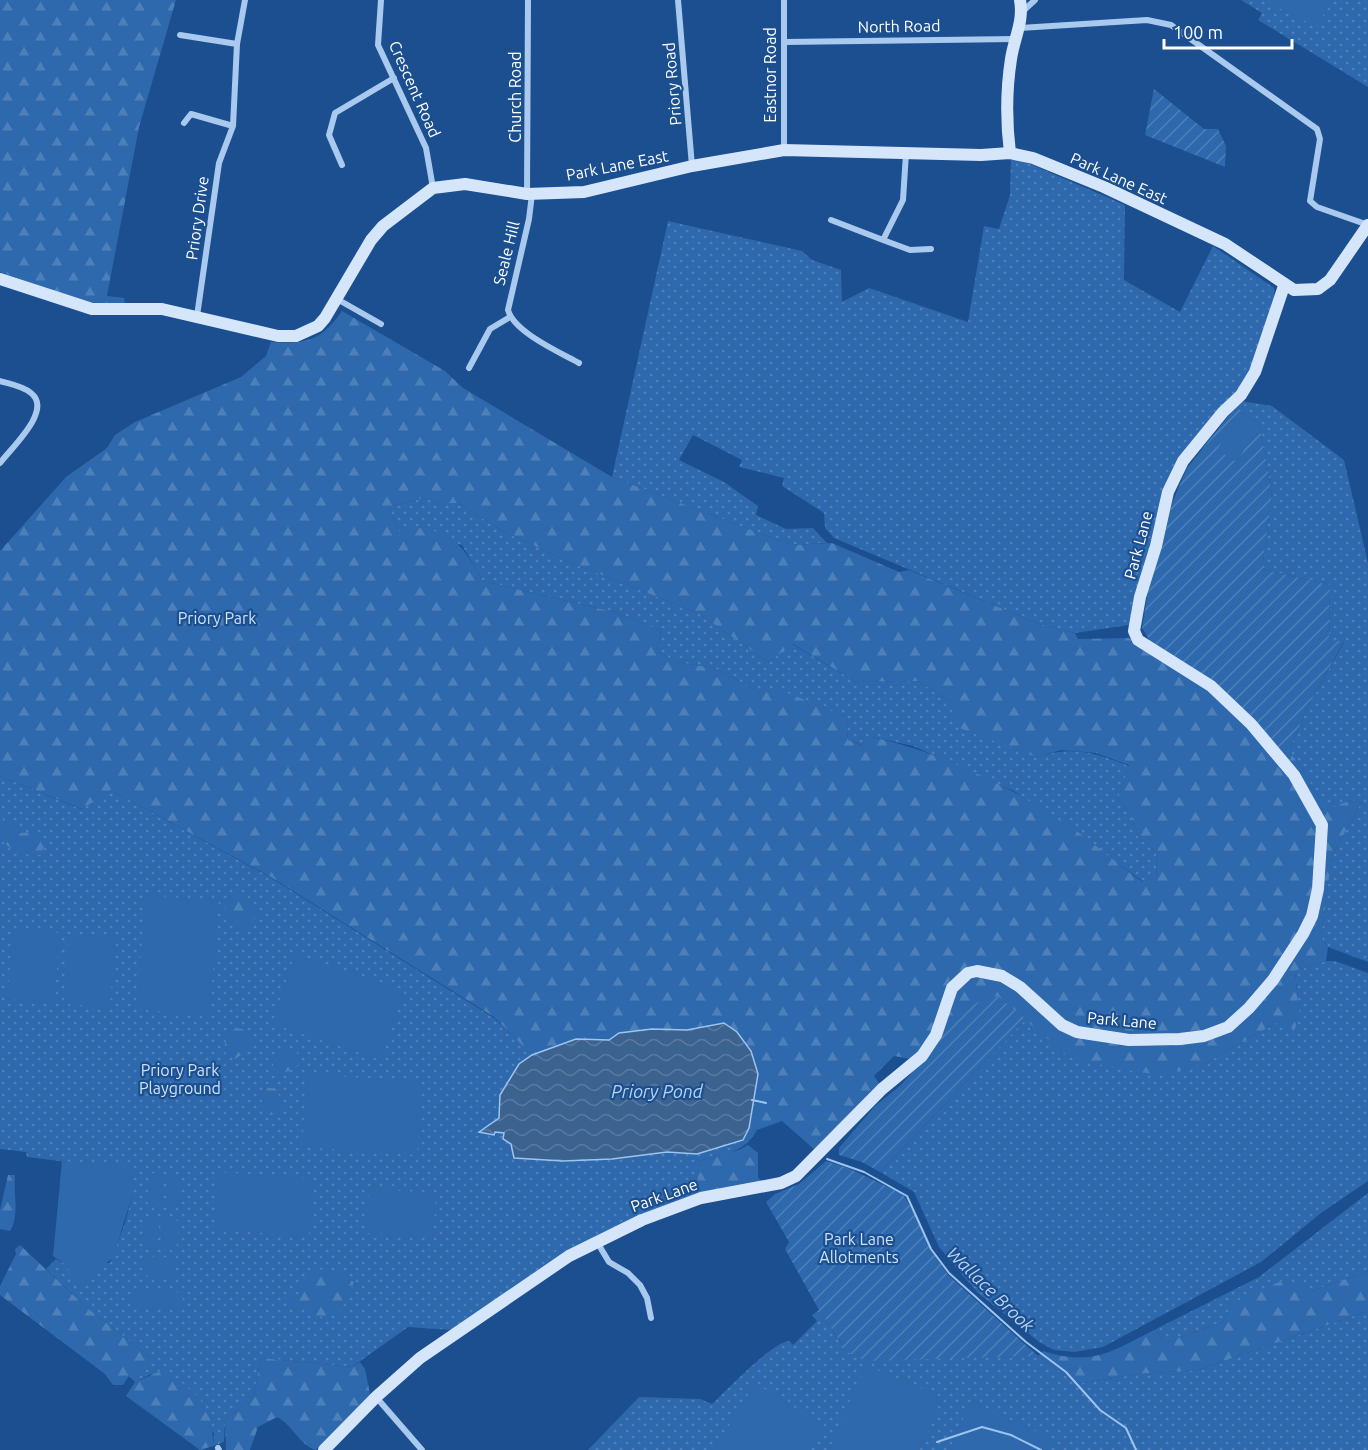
<svg xmlns="http://www.w3.org/2000/svg" width="1368" height="1450" font-family="Ubuntu,sans-serif">
	<style>
		.grass { fill: url(#grass-dots) }
		.forest { fill: url(#forest-firs); fill-rule: evenodd }
		.garden { fill: url(#garden-furrows) }
		.pitch { fill: #2e69ad }
		.water { fill: url(#water-waves); stroke: #9cc4f0; stroke-width: 1.5 }
		.lines { fill: none; stroke-linecap: round; stroke-linejoin: round }
		.stream { stroke: #9cc4f0; stroke-width: 2 }
		.street { stroke: #a9c9ee; stroke-width: 6 }
		.secondary { stroke: #d6e6fa; stroke-width: 12 }
		.labels { text-anchor: middle; dominant-baseline: central; stroke-width: 4.5; stroke-linejoin: round; paint-order: stroke }
		.street-label { font-size: 16px; fill: #fff; stroke: #1b4f8f }
		.park-label { font-size: 16px; fill: #cfe3fa; stroke: #1b4f8f }
		.water-label { font-size: 18px; font-style: italic; fill: #b5d3f5; stroke: #1b4f8f }
	</style>
	<defs>
		<pattern id="grass-dots" width="8" height="8" patternUnits="userSpaceOnUse" patternTransform="scale(1.5)"><rect width="8" height="8" fill="#2e69ad"/><path d="M2 2h.1M6 6h.1" fill="none" stroke="#4d80b9" stroke-width="1.8" stroke-linecap="round"/></pattern>
		<pattern id="forest-firs" width="22" height="20" patternUnits="userSpaceOnUse" patternTransform="scale(1.5)"><rect width="22" height="20" fill="#2e69ad"/><path d="M5 1l3.5 6h-7zM16 11l3.5 6h-7z" fill="#4d80b9"/></pattern>
		<pattern id="garden-furrows" width="10" height="10" patternUnits="userSpaceOnUse" patternTransform="scale(1.5)"><rect width="10" height="10" fill="#2e69ad"/><path d="M-1 1l2-2M0 10L10 0M9 11l2-2" fill="none" stroke="#4d80b9"/></pattern>
		<pattern id="water-waves" width="16" height="10" patternUnits="userSpaceOnUse" patternTransform="scale(1.5)"><rect width="16" height="10" fill="#3c6290"/><path d="M0 5q4-4 8 0t8 0" fill="none" stroke="#597aa1"/></pattern>
	</defs>
	<rect width="100%" height="100%" fill="#1b4f8f"/>
	<path class="grass" d="M 1241,0 L 1368,0 L 1368,87 L 1258,20 L 1262,13 Z
		M 1011,159 L 1023,161 L 1125,205 L 1124,280 L 1180,312 L 1213,246 L 1274,288 L 1275,302 L 1254,362 L 1240,388 L 1201,430 L 1151,544 L 1129,625 L 1075,633 L 1039,624 L 834,538 L 825,528 L 824,513 L 782,486 L 784,478 L 739,467 L 742,460 L 693,435 L 679,460 L 724,482 L 758,506 L 756,515 L 786,529 L 813,528 L 827,543 L 791,545 L 612,477 L 668,221 L 802,251 L 812,260 L 841,270 L 842,302 L 869,288 L 968,322 L 984,226 L 999,229 L 1010,195 Z
		M 1241,401 L 1272,406 L 1344,460 L 1368,563 L 1368,962 L 1328,947 L 1321,937 L 1332,856 L 1361,803 L 1351,800 L 1326,811 L 1304,771 L 1289,751 L 1308,706 L 1344,642 L 1329,641 L 1330,585 L 1262,569 L 1272,494 L 1259,423 L 1234,409 Z
		M 423,498 L 439,503 L 458,503 L 501,530 L 564,560 L 698,613 L 768,662 L 792,644 L 856,682 L 918,681 L 1036,757 C 1073,746 1094,752 1129,766 L 1118,799 L 1131,814 L 1139,838 L 1156,852 L 1157,877 L 1144,882 L 1014,791 L 913,746 L 873,737 L 864,746 L 848,740 L 846,717 L 776,689 L 754,689 L 714,668 L 676,662 L 657,651 L 661,631 L 618,613 L 483,581 L 462,545 L 399,531 L 389,507 Z
		M 0,776 L 81,809 L 111,790 L 268,876 L 494,1018 L 532,1054 L 757,1130 C 743,1154 724,1154 698,1161 L 698,1196 L 652,1214 L 452,1330 L 408,1327 L 352,1367 L 261,1358 L 253,1397 L 225,1420 L 224,1442 L 213,1446 L 214,1433 L 151,1374 L 135,1382 L 129,1376 L 150,1357 L 86,1307 L 46,1269 L 56,1259 L 65,1264 L 110,1263 L 125,1223 L 132,1196 L 68,1162 L 27,1157 L 26,1152 L 0,1149 Z
		M 1326,961 L 1335,961 L 1368,973 L 1368,1181 L 1321,1213 L 1261,1262 L 1103,1347 L 1074,1352 L 1054,1350 L 1039,1342 L 977,1292 L 939,1247 L 914,1192 L 880,1172 L 1026,1019 L 1069,1057 L 1204,1064 L 1279,1021 L 1299,1013 L 1295,971 Z
		M 1368,1193 L 1368,1271 L 1312,1291 L 1232,1303 L 1223,1322 L 1164,1343 L 1156,1329 L 1259,1277 Z
		M 819,1310 L 847,1352 L 965,1357 L 1038,1356 L 1077,1384 L 1138,1374 L 1198,1370 L 1368,1311 L 1368,1450 L 588,1450 L 639,1397 L 700,1399 L 712,1404 C 727,1390 771,1343 789,1341 L 793,1345 L 817,1321 L 812,1315 Z"/>
	<path class="forest" d="M 0,0 L 176,0 L 139,127 L 107,296 L 124,298 L 125,305 L 85,302 L 0,272 Z
		M 342,311 L 445,371 L 463,388 L 612,477 L 791,545 L 832,543 L 899,572 L 909,570 L 1039,624 L 1075,633 L 1078,639 L 1129,638 L 1201,683 L 1248,726 L 1275,758 L 1289,751 L 1304,771 L 1326,810 L 1351,800 L 1361,803 L 1332,856 L 1321,937 L 1328,947 L 1326,961 L 1295,971 L 1299,1013 L 1295,1029 L 1279,1021 L 1204,1064 L 1161,1075 L 1118,1069 L 1069,1057 L 997,996 L 922,1061 L 894,1056 L 874,1076 L 881,1086 L 816,1151 L 782,1121 L 757,1130 L 749,1128 L 758,1074 L 724,1023 L 687,1030 L 652,1029 L 619,1033 L 609,1040 L 576,1039 L 532,1055 L 494,1017 L 269,876 L 111,790 L 82,809 L 0,776 L 0,551 L 66,477 L 107,448 L 115,435 L 135,422 L 241,377 L 266,356 L 271,342 C 307,344 321,341 342,311 ZM 423,498 L 439,503 L 458,503 L 501,530 L 564,560 L 698,613 L 768,662 L 793,644 L 856,682 L 918,681 L 949,701 L 957,727 L 1036,757 L 1061,750 L 1096,753 L 1129,765 L 1118,799 L 1131,814 L 1139,838 L 1156,852 L 1157,877 L 1143,882 C 1115,863 1090,839 1062,821 C 1004,783 939,752 872,737 L 863,746 L 848,740 L 846,717 L 776,688 L 754,689 L 714,668 L 676,662 L 657,651 L 661,631 L 618,613 L 483,581 C 468,556 458,534 427,529 C 416,528 410,527 399,531 L 389,507 Z
		M 0,816 L 20,833 L 37,832 L 44,847 L 40,855 C 24,856 12,851 0,839 Z
		M 234,894 L 253,904 L 260,911 L 248,927 L 239,933 L 223,916 L 226,900 Z
		M 229,1028 L 243,1029 L 251,1040 L 249,1050 L 235,1059 L 223,1051 Z
		M 296,1047 L 299,1064 L 290,1071 L 279,1073 L 272,1067 L 280,1052 Z
		M 265,1087 L 277,1089 L 281,1103 L 280,1111 L 266,1117 L 260,1109 Z
		M 748,1145 L 758,1153 L 758,1177 L 763,1184 L 698,1196 L 698,1161 L 739,1150 Z
		M 8,1175 L 15,1175 C 13,1194 20,1215 10,1231 L 0,1229 L 0,1210 Z
		M 20,1245 L 86,1307 L 150,1357 L 150,1365 L 129,1376 L 123,1385 L 113,1385 L 105,1374 L 0,1295 L 0,1286 L 16,1254 L 15,1249 Z
		M 312,1268 L 340,1273 L 354,1282 L 339,1314 L 319,1317 L 282,1300 L 299,1296 L 306,1276 Z
		M 1368,1271 L 1368,1311 L 1198,1370 L 1138,1374 L 1077,1384 L 1038,1356 L 1043,1351 C 1092,1367 1113,1351 1156,1329 L 1164,1343 L 1223,1322 L 1232,1303 L 1286,1279 L 1312,1291 Z
		M 261,1358 L 352,1367 L 360,1362 L 365,1369 L 370,1394 L 316,1450 C 299,1445 292,1424 277,1417 L 258,1427 L 250,1450 L 226,1450 L 225,1420 L 253,1397 Z
		M 163,1370 C 196,1392 214,1404 213,1446 L 200,1450 L 126,1396 L 135,1382 Z"/>
	<path class="garden" d="M 1154,89 L 1204,129 L 1218,129 L 1226,146 L 1225,167 L 1145,135 Z
		M 1234,409 L 1259,423 L 1272,494 L 1262,569 L 1330,585 L 1329,641 L 1344,641 L 1308,706 L 1289,751 L 1283,754 L 1271,740 L 1153,646 L 1142,628 L 1150,577 L 1164,538 L 1172,503 L 1187,468 Z
		M 998,996 L 1026,1019 L 880,1172 L 862,1162 L 839,1155 L 839,1148 L 875,1106 L 901,1085 L 922,1061 L 964,1007 Z
		M 826,1161 L 848,1168 L 903,1194 L 918,1219 L 931,1250 L 948,1275 L 1038,1356 L 865,1361 L 847,1352 L 819,1310 L 785,1249 L 789,1242 L 766,1202 L 775,1194 L 799,1184 Z"/>
	<path class="pitch" d="M 1263,0 L 1331,0 L 1317,27 Z
		M 1239,412 L 1259,423 L 1237,462 L 1217,450 Z
		M 146,895 L 219,901 L 209,1016 L 136,1009 Z
		M 13,930 L 60,933 L 54,1003 L 7,999 Z
		M 69,934 L 115,938 L 110,1007 L 64,1004 Z
		M 295,954 L 404,990 L 381,1060 L 272,1024 Z
		M 307,1074 L 422,1082 L 417,1155 L 302,1147 Z
		M 62,1161 L 134,1167 L 132,1196 L 113,1258 L 79,1284 L 65,1264 L 53,1256 Z
		M 218,1172 L 313,1179 L 309,1237 L 214,1229 Z
		M 149,1173 L 163,1174 L 161,1204 L 147,1203 Z
		M 168,1175 L 182,1176 L 180,1206 L 166,1205 Z
		M 369,1189 L 436,1193 L 433,1237 L 366,1233 Z
		M 145,1217 L 160,1218 L 157,1249 L 143,1248 Z
		M 164,1219 L 179,1221 L 176,1251 L 162,1249 Z
		M 144,1256 L 176,1258 L 175,1278 L 142,1275 Z
		M 135,1288 L 183,1293 L 182,1311 L 133,1306 Z
		M 865,1365 L 942,1397 L 920,1450 L 829,1450 Z
		M 755,1383 L 824,1426 L 810,1450 L 714,1450 Z
		M 970,1402 L 1052,1438 L 1047,1450 L 950,1450 Z"/>
	<path class="water" d="M 724,1023 L 737,1032 L 751,1051 L 758,1074 L 749,1128 L 743,1140 L 697,1154 L 667,1152 L 612,1159 L 563,1161 L 514,1158 L 511,1144 L 503,1139 L 504,1133 L 495,1132 L 494,1135 L 479,1132 L 499,1118 L 500,1095 L 519,1064 L 532,1055 L 576,1039 L 609,1040 L 619,1033 L 652,1029 L 687,1030 Z"/>
	<g class="lines">
		<path class="stream" d="M 752,1100 L 766,1103
			M 827,1159 L 864,1172 L 907,1196 L 931,1249 L 949,1273 L 1026,1342 L 1066,1372 L 1100,1410 L 1126,1428 L 1136,1450
			M 937,1442 L 982,1427 L 1011,1435 L 1041,1450"/>
		<path class="street" d="M 381,0 L 378,45 L 426,148 L 433,188
			M 678,0 L 692,166
			M 1022,12 L 1035,0
			M 1020,28 L 1147,20 L 1171,25 L 1317,129 L 1320,139 L 1310,201 L 1317,207 L 1368,225
			M 180,35 L 237,44
			M 784,42 L 1015,39
			M 184,123 L 191,114 L 233,126
			M 784,150 L 784,0
			M 342,165 L 329,135 L 335,113 L 394,78
			M 527,194 L 528,0
			M 532,194 L 529,219 L 508,310 C 514,332 559,352 579,363
			M 831,220 L 883,240 L 903,200 L 906,153
			M 883,240 L 910,250 L 931,249
			M 337,299 L 381,324
			M 197,316 L 219,163 L 233,126 L 237,44 L 245,0
			M 469,368 L 490,329 L 510,317
			M 0,381 C 10,384 23,386 31,393 C 53,410 12,447 0,463
			M 597,1242 L 609,1262 L 628,1273 L 640,1285 L 647,1298 L 651,1318
			M 376,1397 L 422,1450
			M 218,1448 L 219,1450"/>
		<path class="secondary" d="M 1010,153 C 1006,121 1006,91 1011,59 C 1014,38 1024,22 1020,0
			M 0,279 L 92,309 L 162,309 L 278,336 L 296,336 L 318,326 L 325,318 L 371,240 L 383,226 L 433,188 L 465,184 L 527,194 L 584,192 L 692,166 L 784,150 L 981,155 L 1010,153 L 1033,158 L 1104,187 L 1225,244 L 1294,290 L 1318,289 L 1330,280 L 1368,225
			M 324,1450 L 376,1397 L 420,1358 L 569,1256 L 642,1220 L 701,1198 L 781,1183 L 796,1176 L 882,1089 L 922,1056 L 936,1035 L 952,988 L 968,973 L 977,971 L 1002,976 L 1020,987 L 1062,1025 L 1077,1032 L 1129,1040 L 1180,1039 L 1204,1036 L 1228,1027 L 1249,1008 L 1273,980 L 1303,934 L 1312,916 L 1318,889 L 1322,825 L 1294,775 L 1251,724 L 1211,686 L 1138,640 L 1134,631 L 1140,597 L 1156,546 L 1168,492 L 1183,461 L 1223,412 L 1241,395 L 1255,372 L 1284,286"/>
	</g>
	<g class="labels">
		<g class="street-label">
			<text transform="translate(899 26) rotate(-1)">North Road</text>
			<text transform="translate(770 75) rotate(-90)">Eastnor Road</text>
			<text transform="translate(672 84) rotate(-95)">Priory Road</text>
			<text transform="translate(415 89) rotate(66)">Crescent Road</text>
			<text transform="translate(515 97) rotate(-90)">Church Road</text>
			<text transform="translate(617 165) rotate(-11)">Park Lane East</text>
			<text transform="translate(1119 178) rotate(24)">Park Lane East</text>
			<text transform="translate(197 218) rotate(-82)">Priory Drive</text>
			<text transform="translate(506 253) rotate(-76)">Seale Hill</text>
			<text transform="translate(1138 545) rotate(-75)">Park Lane</text>
			<text transform="translate(1122 1020) rotate(5)">Park Lane</text>
			<text transform="translate(664 1195) rotate(-20)">Park Lane</text>
		</g>
		<g class="park-label">
			<text x="217" y="618">Priory Park</text>
			<text x="180" y="1070">Priory Park<tspan x="180" dy="18">Playground</tspan></text>
			<text x="859" y="1239">Park Lane<tspan x="859" dy="18">Allotments</tspan></text>
		</g>
		<g class="water-label">
			<text x="657" y="1091">Priory Pond</text>
			<text transform="translate(991 1289) rotate(44)">Wallace Brook</text>
		</g>
	</g>
	<path d="M1164 39v9h128v-9" fill="none" stroke="#ffffff" stroke-width="3"/>
	<text x="1173" y="39" font-size="18" fill="#ffffff" stroke="#1b4f8f" stroke-width="4.5" paint-order="stroke">100 m</text>
</svg>
